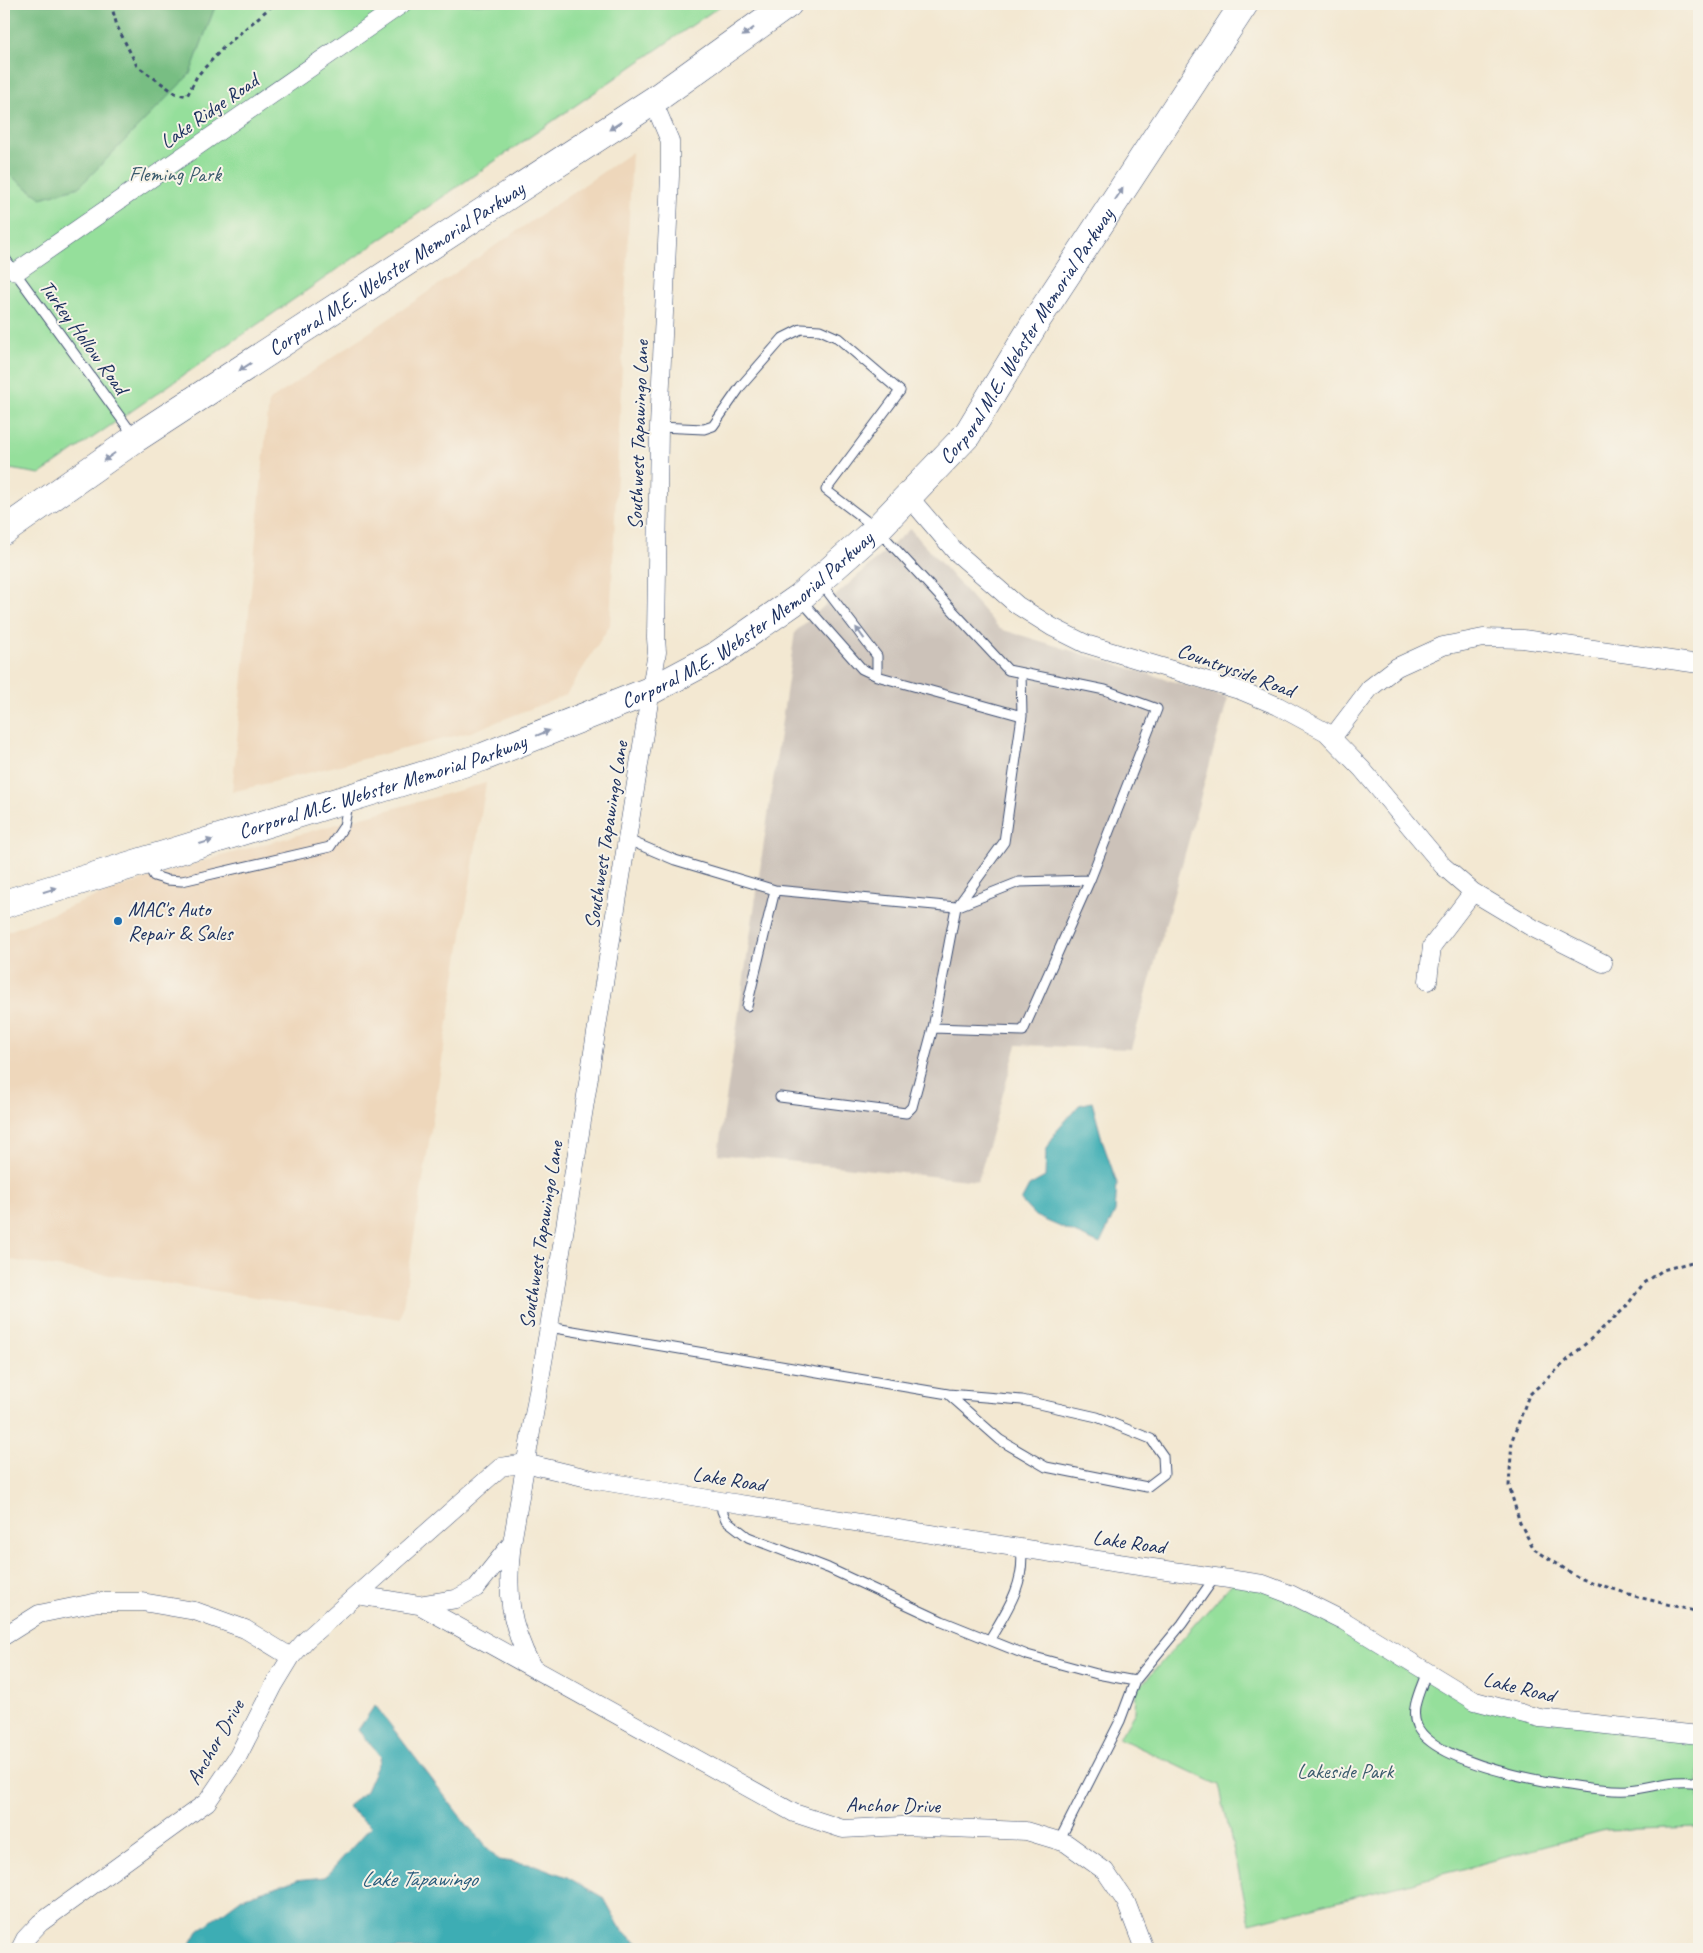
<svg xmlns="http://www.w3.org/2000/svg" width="1703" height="1953" font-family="Caveat,sans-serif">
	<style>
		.built { fill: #eed7bb }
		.industrial { fill: #ccc2b9 }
		.green { fill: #95df9b; stroke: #58877c }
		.forest { fill: #78be83; stroke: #4a7670 }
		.water { fill: #3cadb4; stroke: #2c6e89 }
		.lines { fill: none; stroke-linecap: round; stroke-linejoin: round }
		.service-casing { stroke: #3b4b6f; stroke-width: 11 }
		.minor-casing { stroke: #3b4b6f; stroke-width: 19 }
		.primary-casing { stroke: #3b4b6f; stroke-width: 29 }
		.path { stroke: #3b4b6f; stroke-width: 3; stroke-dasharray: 4 4; stroke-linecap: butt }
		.service { stroke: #fff; stroke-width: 9 }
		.minor { stroke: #fff; stroke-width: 18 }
		.primary { stroke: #fff; stroke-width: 28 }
		.oneway { fill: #8d97ae }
		.poi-dot { fill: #1f6fb2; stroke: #f7f3e8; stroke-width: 2 }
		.labels { text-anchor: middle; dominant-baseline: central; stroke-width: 4; stroke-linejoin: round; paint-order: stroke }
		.street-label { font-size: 21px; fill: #1b2f5e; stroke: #f7f3e8 }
		.park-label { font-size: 21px; fill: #3a5b6d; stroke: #f7f3e8 }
		.poi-label { font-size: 21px; fill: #1b2f5e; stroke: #f7f3e8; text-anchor: start }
		.water-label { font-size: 22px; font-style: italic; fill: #275b7c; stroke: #f7f3e8 }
	</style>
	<rect width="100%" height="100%" fill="#f7f3e8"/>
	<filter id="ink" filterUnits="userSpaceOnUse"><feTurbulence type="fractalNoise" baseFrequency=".02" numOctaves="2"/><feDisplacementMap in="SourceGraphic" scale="10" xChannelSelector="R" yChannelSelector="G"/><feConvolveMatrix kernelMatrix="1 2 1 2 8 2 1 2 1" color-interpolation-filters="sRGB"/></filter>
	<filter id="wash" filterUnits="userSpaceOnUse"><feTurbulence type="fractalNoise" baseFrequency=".0096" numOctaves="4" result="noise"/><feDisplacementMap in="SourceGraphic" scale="20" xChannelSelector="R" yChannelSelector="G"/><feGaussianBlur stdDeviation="1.12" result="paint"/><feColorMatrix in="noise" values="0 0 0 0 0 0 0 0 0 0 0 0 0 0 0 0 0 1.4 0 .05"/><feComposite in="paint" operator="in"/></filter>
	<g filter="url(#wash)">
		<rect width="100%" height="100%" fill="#f3e8d2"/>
		<path class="built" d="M 632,152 L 610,625 L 566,695 L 471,732 L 232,792 L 269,401 Z
			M 486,783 L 401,1319 L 4,1259 L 4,933 L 107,892 L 185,866 Z"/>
		<path class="industrial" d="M 910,529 L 1000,629 L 1228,698 L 1131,1049 L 1017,1045 L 978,1181 L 718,1154 L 795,632 Z"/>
		<path class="green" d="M 4,4 L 723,4 L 40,474 L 4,468 Z
			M 1235,1580 L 1263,1584 L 1475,1701 L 1699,1734 L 1699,1827 L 1605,1830 L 1462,1869 L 1250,1923 L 1219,1785 L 1119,1738 L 1135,1712 L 1136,1691 Z"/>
		<path class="forest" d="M 4,4 L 216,4 L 190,74 L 79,187 L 41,198 L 4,171 Z"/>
		<path class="water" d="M 1092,1102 L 1103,1143 L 1117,1183 L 1115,1212 L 1100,1244 L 1035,1216 L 1021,1201 L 1029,1186 L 1045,1177 L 1046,1151 L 1055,1133 L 1079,1105 Z
			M 375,1705 L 463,1820 L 498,1860 L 535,1865 L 567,1877 L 604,1898 L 622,1931 L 646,1949 L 188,1949 L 198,1931 L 242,1898 L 296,1880 L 325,1877 L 371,1827 L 347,1806 L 366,1791 L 381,1757 L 358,1730 Z"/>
	</g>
	<g filter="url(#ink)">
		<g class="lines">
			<defs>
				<path id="service" d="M 4,257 L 134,436
					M 659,427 L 704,429 L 713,426 L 741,386 L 783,338 L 801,329 L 820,330 L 838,338 L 900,391 L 826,490 L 877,529 L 1008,670 L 1105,690 L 1157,709 L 1090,880 L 1019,882 L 956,907
					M 821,583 L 877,656 L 877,676
					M 801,600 L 862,669 L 877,676 L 1022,716 L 1021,673
					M 628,840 L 675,860 L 775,890 L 747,1006
					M 146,862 L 154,876 L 167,880 L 182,881 L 330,847 L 344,826 L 348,804
					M 775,890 L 956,907 L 933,1028 L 912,1107 L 906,1113 L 780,1097
					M 957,907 L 1004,842 L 1022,716
					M 933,1028 L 1023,1031 L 1090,880
					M 549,1327 L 948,1394
					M 948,1394 L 1022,1400 L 1097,1417 L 1151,1439 L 1163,1456 L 1164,1474 L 1147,1487 L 1046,1467 L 1000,1440 Z
					M 721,1501 L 722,1511 L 726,1520 L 748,1537 L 828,1568 L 942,1621 L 1027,1655 L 1097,1674 L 1135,1681 L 1182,1624 L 1215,1577
					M 990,1639 C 1007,1610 1026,1583 1021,1548
					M 1427,1671 C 1422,1687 1409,1709 1417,1726 C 1436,1768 1585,1792 1628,1790 C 1653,1788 1674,1778 1699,1783
					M 1059,1841 L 1120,1721 L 1135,1681"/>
				<path id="minor" d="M 16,272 L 402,4
					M 909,497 L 955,551 L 1017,605 L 1052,627 L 1086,644 L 1242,691 L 1278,706 L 1326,732 L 1362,769 L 1443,866 L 1473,892 L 1533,928 L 1603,963
					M 1332,738 L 1370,688 L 1397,667 L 1443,646 L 1483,638 L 1523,639 L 1699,664
					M 1428,981 L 1432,946 L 1473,892
					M 357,1595 L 419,1605 L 794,1813 L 843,1829 L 902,1826 L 1026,1831 L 1066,1843 L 1105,1871 L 1126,1902 L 1144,1949
					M 419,1605 L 456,1599 L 476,1588 L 512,1543
					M 4,1636 L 39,1614 L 98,1602 L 142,1602 L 195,1611 L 245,1629 L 291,1657
					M 532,1667 C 509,1623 506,1591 512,1543 L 549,1327 L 657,652 L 656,638 L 659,427 L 670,176 L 670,141 L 653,101
					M 20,1949 L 25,1939 L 40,1923 L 207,1802 L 238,1756 L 274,1685 L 291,1657 L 306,1640 L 501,1467 L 525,1463 L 596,1480 L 721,1501 L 1077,1557 L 1263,1584 L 1292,1595 L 1344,1621 L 1475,1701 L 1540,1718 L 1699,1735"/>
				<g id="primary">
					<path id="s1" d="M 4,531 L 136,438 L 653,101 L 788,4"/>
					<path id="s2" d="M 4,904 L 483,757 L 652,690 L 716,656 L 799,598 L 877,529 L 967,435 L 1038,318 L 1244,4"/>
				</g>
			</defs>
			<use href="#service" class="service-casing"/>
			<use href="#minor" class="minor-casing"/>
			<use href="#primary" class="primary-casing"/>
			<path class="path" d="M 111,4 L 117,26 L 137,66 L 175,93 L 187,96 L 197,76 L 223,48 L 274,4
				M 1699,1260 L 1663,1270 L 1643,1284 L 1625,1308 L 1529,1395 L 1512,1440 L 1509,1486 L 1520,1523 L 1534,1549 L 1579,1578 L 1638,1597 L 1699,1612"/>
			<use href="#service" class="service"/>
			<use href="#minor" class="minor"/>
			<use href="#primary" class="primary"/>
		</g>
		<defs><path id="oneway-solid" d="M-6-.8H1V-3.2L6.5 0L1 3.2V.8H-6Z" transform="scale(1.25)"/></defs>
		<g class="oneway">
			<use href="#oneway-solid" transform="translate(748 32) rotate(144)"/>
			<use href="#oneway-solid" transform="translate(615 126) rotate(147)"/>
			<use href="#oneway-solid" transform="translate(1119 194) rotate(-57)"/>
			<use href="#oneway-solid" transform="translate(245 367) rotate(147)"/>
			<use href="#oneway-solid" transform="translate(109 457) rotate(145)"/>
			<use href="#oneway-solid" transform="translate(860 633) rotate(-126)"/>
			<use href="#oneway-solid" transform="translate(543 733) rotate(-22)"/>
			<use href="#oneway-solid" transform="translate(206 842) rotate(-17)"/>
			<use href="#oneway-solid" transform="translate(50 890) rotate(-17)"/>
		</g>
	</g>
	<circle class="poi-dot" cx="118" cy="921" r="5"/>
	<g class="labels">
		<g class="street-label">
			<text transform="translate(209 111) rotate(-35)">Lake Ridge Road</text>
			<text stroke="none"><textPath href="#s1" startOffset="472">Corporal M.E. Webster Memorial Parkway</textPath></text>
			<text stroke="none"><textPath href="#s2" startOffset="1206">Corporal M.E. Webster Memorial Parkway</textPath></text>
			<text transform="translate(84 337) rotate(54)">Turkey Hollow Road</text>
			<text transform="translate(638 435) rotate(-88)">Southwest Tapawingo Lane</text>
			<text stroke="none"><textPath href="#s2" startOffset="801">Corporal M.E. Webster Memorial Parkway</textPath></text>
			<text transform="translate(1236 670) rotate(20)">Countryside Road</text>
			<text stroke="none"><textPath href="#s2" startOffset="396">Corporal M.E. Webster Memorial Parkway</textPath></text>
			<text transform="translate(606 835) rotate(-81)">Southwest Tapawingo Lane</text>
			<text transform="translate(541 1235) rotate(-81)">Southwest Tapawingo Lane</text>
			<text transform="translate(729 1479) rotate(9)">Lake Road</text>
			<text transform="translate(1129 1542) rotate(8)">Lake Road</text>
			<text transform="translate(1519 1687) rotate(14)">Lake Road</text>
			<text transform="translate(215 1742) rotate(-60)">Anchor Drive</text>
			<text transform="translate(893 1805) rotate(1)">Anchor Drive</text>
		</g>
		<g class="park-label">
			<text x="175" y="174">Fleming Park</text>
			<text x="1345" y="1771">Lakeside Park</text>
		</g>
		<g class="poi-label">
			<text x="128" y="909">MAC's Auto<tspan x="128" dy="24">Repair &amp; Sales</tspan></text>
		</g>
		<g class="water-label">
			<text x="419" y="1879">Lake Tapawingo</text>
		</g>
	</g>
	<rect width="1703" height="1953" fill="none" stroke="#f7f3e8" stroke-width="20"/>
</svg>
